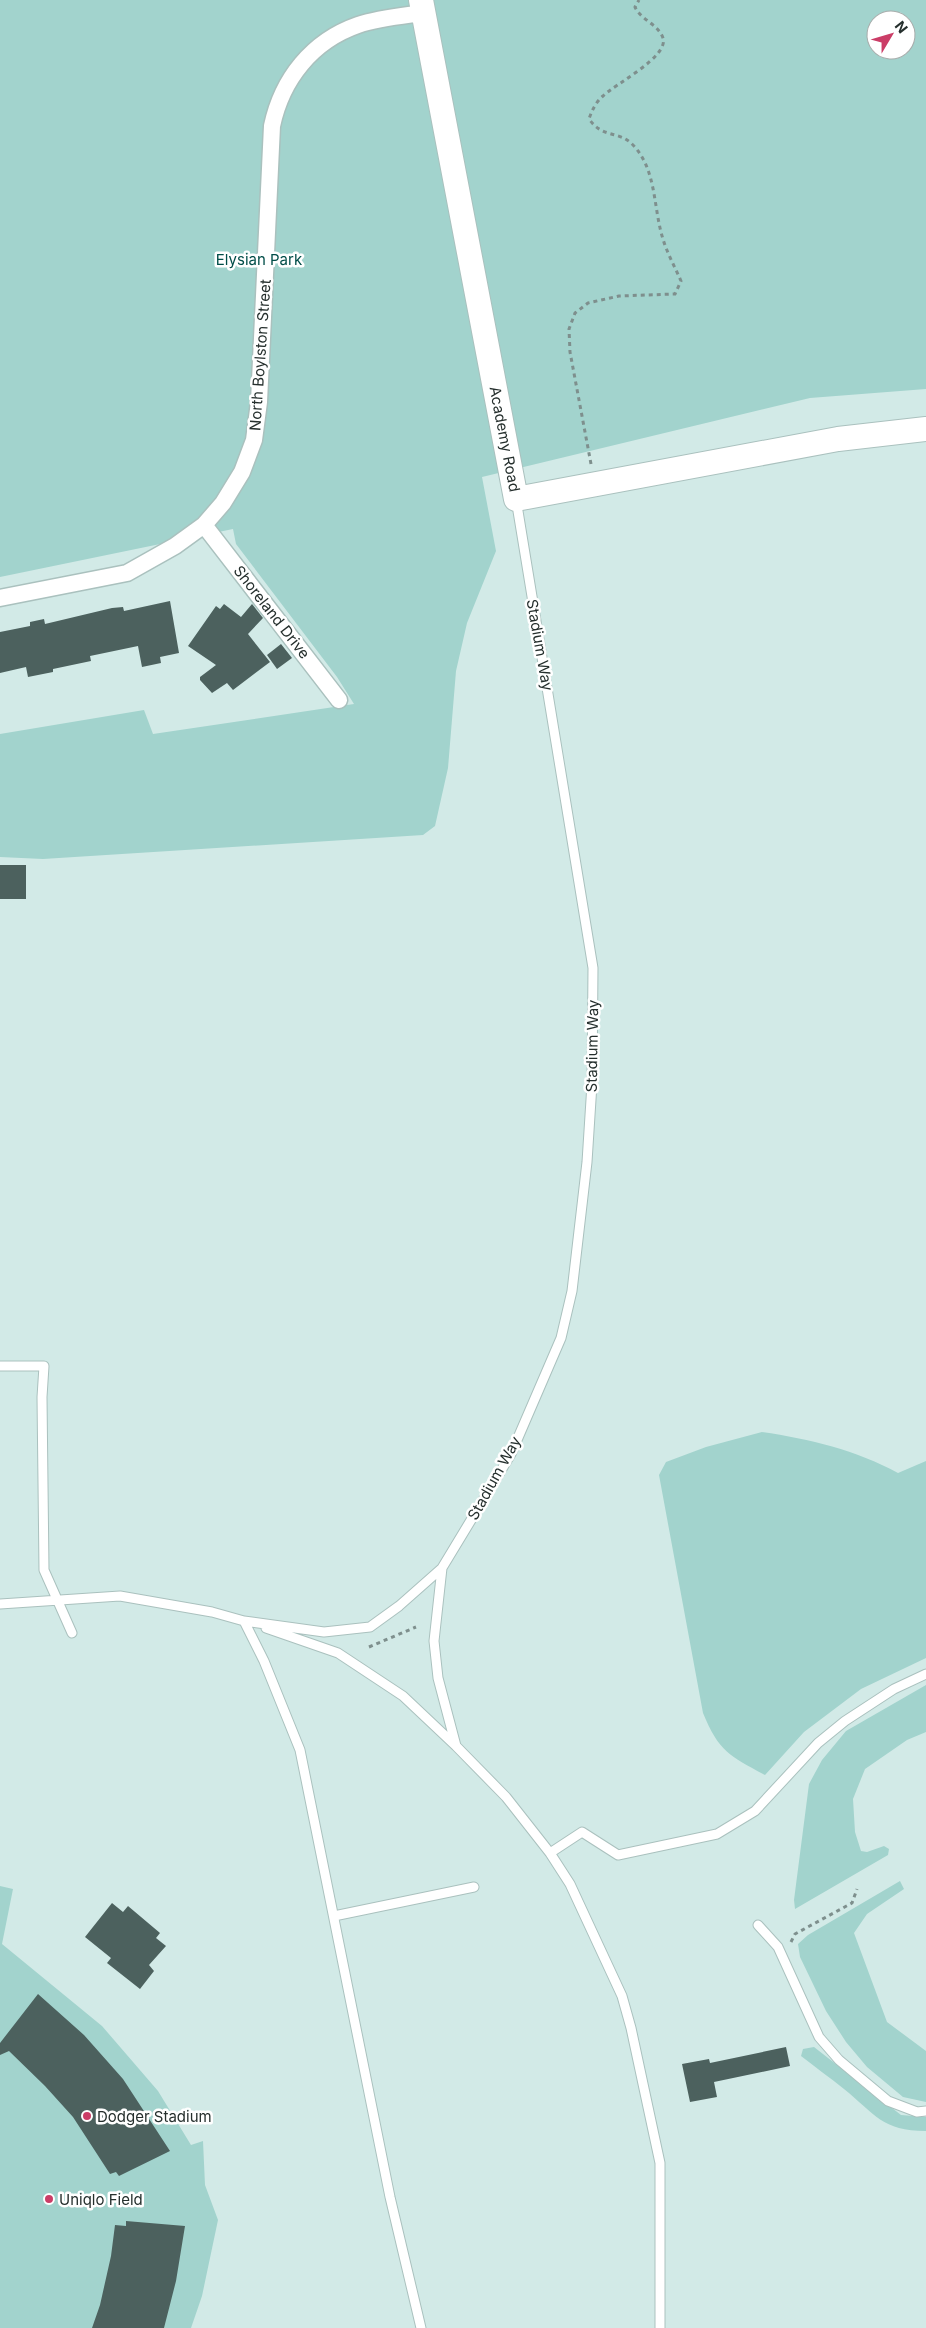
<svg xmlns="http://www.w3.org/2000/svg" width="926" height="2328" font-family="Inter,sans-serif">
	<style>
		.green { fill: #a2d3cd; fill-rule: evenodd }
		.building { fill: #4c615e }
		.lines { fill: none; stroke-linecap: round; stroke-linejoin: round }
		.lane-casing { stroke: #aac1be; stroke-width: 11 }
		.street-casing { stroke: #aac1be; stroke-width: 19 }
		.secondary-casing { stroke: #aac1be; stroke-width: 26 }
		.path { stroke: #7e8f8d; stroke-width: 3; stroke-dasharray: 4 4; stroke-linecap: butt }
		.lane { stroke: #fff; stroke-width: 9 }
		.street { stroke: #fff; stroke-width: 16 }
		.secondary { stroke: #fff; stroke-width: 24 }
		.poi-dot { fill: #cb3d67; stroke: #fff; stroke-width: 2 }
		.labels { text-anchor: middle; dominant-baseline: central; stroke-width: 5; stroke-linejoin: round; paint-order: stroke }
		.park-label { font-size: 15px; fill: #004d48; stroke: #fff }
		.street-label { font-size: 15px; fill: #252f2d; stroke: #fff }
		.poi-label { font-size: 15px; fill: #252f2d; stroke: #fff; text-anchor: start }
	</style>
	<rect width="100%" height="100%" fill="#d2eae7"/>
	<path class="green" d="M 0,0 L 926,0 L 926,389 L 810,398 L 482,477 L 496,551 L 467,623 L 456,671 L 448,768 L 435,826 L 423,835 L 43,859 L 0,857 L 0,734 L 144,710 L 153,734 L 354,704 L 337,677 L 236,544 L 233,529 L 0,577 ZM 876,20 L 906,20 L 906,50 L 876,50 Z
		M 762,1432 C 810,1439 856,1450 898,1473 L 926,1461 L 926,1658 L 861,1689 L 804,1732 L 765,1775 C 730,1756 719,1752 703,1713 L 659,1475 L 666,1462 L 706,1447 Z
		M 926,1685 L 926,1732 L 907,1740 L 865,1769 L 853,1799 L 855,1832 L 861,1851 L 867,1852 L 884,1846 L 889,1849 L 888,1855 L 795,1909 L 794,1900 L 809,1784 L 822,1760 L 846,1731 Z
		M 900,1881 L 904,1889 L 867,1914 L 854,1933 L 887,2022 L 926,2051 L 926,2102 L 903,2097 L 867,2067 L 846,2042 L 826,2011 L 800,1957 L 798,1944 L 808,1935 Z
		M 0,1886 L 13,1889 L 2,1944 L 102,2026 L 158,2091 L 191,2145 L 203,2141 L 205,2185 L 218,2220 L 202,2296 L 191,2328 L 0,2328 Z
		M 814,2047 L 901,2115 L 926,2117 L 926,2131 C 882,2131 875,2114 844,2089 C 829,2077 815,2067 801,2056 L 803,2049 Z"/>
	<path class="building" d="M 170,601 L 179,653 L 160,657 L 161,663 L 142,667 L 138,646 L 90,656 L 91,661 L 53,669 L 53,672 L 28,677 L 26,667 L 0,673 L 0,632 L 30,626 L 30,622 L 44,619 L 45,624 L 112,608 L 123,607 L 124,611 Z
		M 224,604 L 241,617 L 252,604 L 263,618 L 248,634 L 270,662 L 233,690 L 227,683 L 212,693 L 200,680 L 200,677 L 216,665 L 188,646 L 216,606 L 220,609 Z
		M 281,644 L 292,658 L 277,669 L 267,655 Z
		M 0,865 L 26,865 L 26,899 L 0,899 Z
		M 112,1903 L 123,1912 L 128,1906 L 160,1933 L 156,1938 L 166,1946 L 149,1965 L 154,1971 L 140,1989 L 107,1963 L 111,1958 L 85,1937 Z
		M 38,1994 L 84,2035 L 123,2079 L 170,2151 L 119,2176 L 116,2172 L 110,2174 L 73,2117 L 45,2086 L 9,2051 L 0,2055 L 0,2043 Z
		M 786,2047 L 790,2066 L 714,2082 L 717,2097 L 690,2102 L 682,2064 L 709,2059 L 710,2063 Z
		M 126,2221 L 185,2226 L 176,2281 L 164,2328 L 92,2328 L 100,2305 L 111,2256 L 115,2225 L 126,2226 Z"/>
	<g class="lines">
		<defs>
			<path id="lane" d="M 0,1366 L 44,1366 L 42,1397 L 44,1570 L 72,1633
				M 442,1568 L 434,1641 L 438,1678 L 456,1746
				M 0,1604 L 120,1596 L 212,1612 L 244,1621 L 264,1661 L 300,1750 L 390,2197 L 421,2328
				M 244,1621 L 324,1632 L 370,1627 L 399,1606 L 442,1568 L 511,1454 L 561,1338 L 572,1291 L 587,1162 L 592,1084 L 593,968 L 516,499
				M 266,1628 L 338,1653 L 403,1696 L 456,1746 L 506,1797 L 550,1853 L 570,1884 L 622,1996 L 631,2028 L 660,2163 L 660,2328
				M 550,1853 L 582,1832 L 618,1855 L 717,1834 L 755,1811 L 818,1743 L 845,1721 L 894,1689 L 926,1674
				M 334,1916 L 474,1887
				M 758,1925 L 778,1947 L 819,2037 L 839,2060 L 888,2101 L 917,2112 L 926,2111"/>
			<path id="street" d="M 204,525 L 339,700
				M 0,598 L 127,573 L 175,546 L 204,525 L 223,503 L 242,472 L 254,440 L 259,402 L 272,126 C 282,79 312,41 358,25 C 379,18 402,16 423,13"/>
			<path id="secondary" d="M 421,0 L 516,499 L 838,439 L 926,429"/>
		</defs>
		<use href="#lane" class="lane-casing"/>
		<use href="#street" class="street-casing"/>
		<use href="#secondary" class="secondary-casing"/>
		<path class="path" d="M 591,464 L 570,352 L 569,329 L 575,313 L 588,303 L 619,296 L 675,294 L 681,281 C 675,267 667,253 663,239 C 653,208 657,170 633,145 C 619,130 603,139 589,119 C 592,110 596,102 603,96 C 615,84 669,57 663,38 C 658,24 641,20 635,7 L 639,0
			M 369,1647 L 416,1627
			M 791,1942 L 795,1934 L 852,1903 L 857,1889"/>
		<use href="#lane" class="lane"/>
		<use href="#street" class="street"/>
		<use href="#secondary" class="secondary"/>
	</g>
	<g class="poi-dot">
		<circle cx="87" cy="2116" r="5"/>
		<circle cx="49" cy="2199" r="5"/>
	</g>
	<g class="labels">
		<g class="park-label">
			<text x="259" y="259">Elysian Park</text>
		</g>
		<g class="street-label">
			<text transform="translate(260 355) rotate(-86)">North Boylston Street</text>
			<text transform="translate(505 439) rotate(79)">Academy Road</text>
			<text transform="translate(272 612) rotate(52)">Shoreland Drive</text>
			<text transform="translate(540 645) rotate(80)">Stadium Way</text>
			<text transform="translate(592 1046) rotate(-89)">Stadium Way</text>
			<text transform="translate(494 1478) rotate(-61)">Stadium Way</text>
		</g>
		<g class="poi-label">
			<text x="97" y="2116">Dodger Stadium</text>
			<text x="59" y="2199">Uniqlo Field</text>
		</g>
	</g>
	<g transform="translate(891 35) rotate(52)"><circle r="24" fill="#ffffff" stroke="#a8acab"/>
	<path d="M0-4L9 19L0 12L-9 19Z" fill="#cb3d67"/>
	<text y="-8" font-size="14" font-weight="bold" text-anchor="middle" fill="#252f2d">N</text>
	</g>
</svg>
